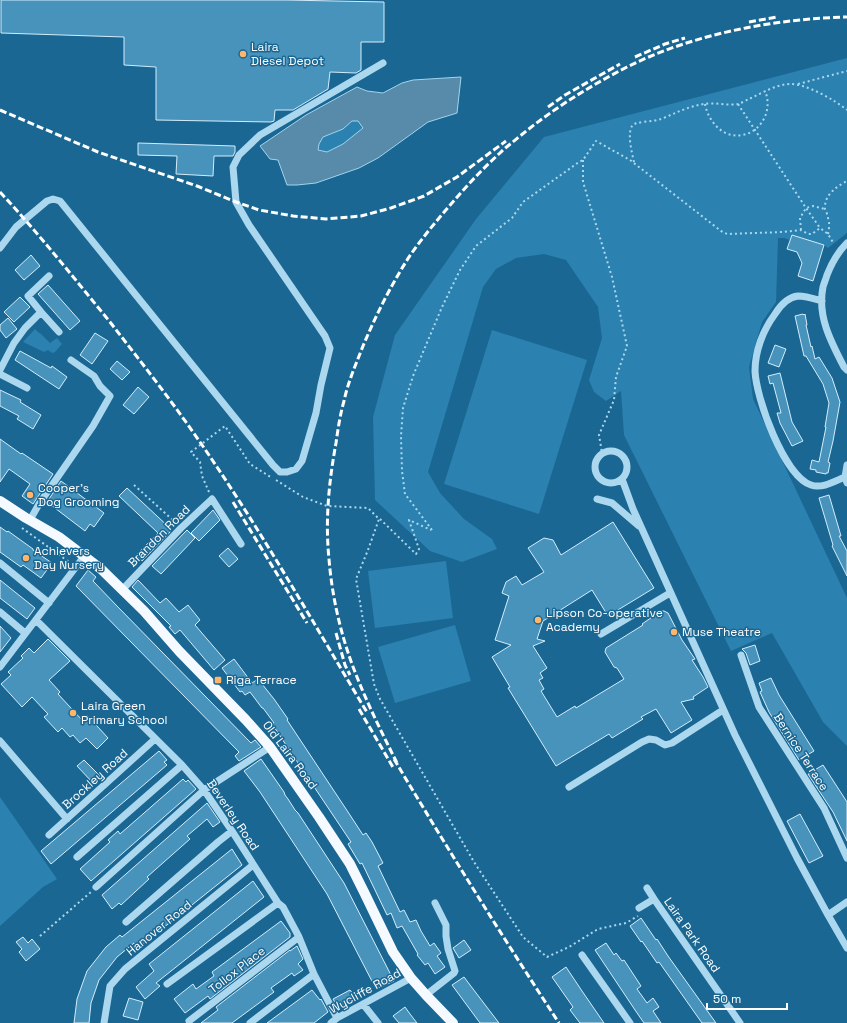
<svg xmlns="http://www.w3.org/2000/svg" width="847" height="1023" font-family="'Space Grotesk',sans-serif">
	<style>
		.green { fill: #2b81af }
		.water { fill: #578ba9; stroke: #9fd5f1; fill-rule: evenodd }
		.building { fill: #4893bc; stroke: #d2edfb }
		.lines { fill: none; stroke-linecap: round; stroke-linejoin: round }
		.path { stroke: #acd8ef; stroke-width: 2; stroke-dasharray: 2 3; stroke-linecap: butt }
		.minor { stroke: #acd8ef; stroke-width: 7 }
		.major { stroke: #f4faff; stroke-width: 10 }
		.rail { stroke: #fff; stroke-width: 3; stroke-dasharray: 7 3; stroke-linecap: butt }
		.poi-dot { fill: #ffb66a; stroke: #1b6793; stroke-width: 1.5 }
		.labels { text-anchor: middle; dominant-baseline: central; stroke-width: 3; stroke-linejoin: round; paint-order: stroke }
		.poi-label { font-size: 12px; fill: #fff; stroke: #1b6793; text-anchor: start }
		.street-label { font-size: 12px; fill: #fff; stroke: #1b6793 }
	</style>
	<rect width="100%" height="100%" fill="#1b6793"/>
	<path class="green" d="M 847,58 L 847,233 L 828,248 L 824,245 L 792,235 L 790,240 L 784,238 L 778,238 L 776,302 L 762,322 L 749,367 L 753,399 L 847,598 L 847,746 L 823,722 L 772,633 L 731,651 L 624,435 L 621,391 L 606,401 L 594,392 L 589,380 L 602,338 L 598,307 L 566,260 L 544,254 L 516,258 L 496,269 L 483,287 L 428,472 L 440,493 L 464,519 L 492,539 L 497,549 L 462,562 L 430,551 L 375,500 L 373,417 L 395,335 L 476,219 L 544,137 Z
		M 352,121 L 358,121 L 364,128 L 343,144 L 327,152 L 318,150 L 319,144 L 323,137 L 343,129 Z
		M 35,329 L 39,333 L 40,333 L 50,343 L 57,338 L 62,344 L 55,352 L 52,353 L 48,350 L 44,352 L 23,342 Z
		M 492,330 L 587,360 L 539,514 L 444,484 Z
		M 446,561 L 453,618 L 375,628 L 368,571 Z
		M 455,625 L 471,681 L 395,703 L 378,647 Z
		M 0,797 L 57,879 L 43,887 L 0,926 Z"/>
	<path class="water" d="M 461,77 L 457,113 L 428,122 L 378,158 L 359,168 L 316,183 L 297,185 L 287,185 L 278,160 L 270,159 L 260,146 L 306,115 L 357,87 L 367,91 L 383,93 L 402,83 L 413,80 ZM 352,121 L 358,121 L 363,128 L 343,144 L 327,152 L 318,150 L 319,144 L 323,137 L 343,129 Z"/>
	<path class="building" d="M 1,0 L 286,0 L 384,2 L 384,42 L 361,42 L 361,70 L 356,73 L 330,72 L 328,89 L 293,110 L 275,110 L 274,121 L 271,122 L 156,120 L 156,67 L 124,65 L 124,37 L 1,33 Z
		M 138,143 L 235,146 L 235,152 L 233,156 L 214,156 L 213,176 L 176,174 L 177,156 L 138,155 Z
		M 792,235 L 824,245 L 813,281 L 798,276 L 802,263 L 797,252 L 787,249 Z
		M 31,255 L 40,266 L 24,280 L 15,270 Z
		M 48,285 L 80,321 L 70,330 L 38,294 Z
		M 20,297 L 30,307 L 14,322 L 4,312 Z
		M 803,314 L 804,315 L 805,314 L 807,325 L 806,325 L 811,347 L 812,346 L 815,359 L 819,357 L 832,378 L 840,402 L 833,441 L 828,462 L 830,463 L 828,473 L 826,473 L 826,474 L 816,472 L 816,470 L 810,469 L 812,460 L 819,462 L 826,427 L 825,427 L 829,403 L 823,384 L 806,356 L 804,356 L 795,316 Z
		M 8,318 L 17,329 L 6,338 L 0,330 L 0,325 Z
		M 95,333 L 108,341 L 92,364 L 80,355 Z
		M 775,345 L 786,349 L 779,367 L 768,363 Z
		M 20,351 L 51,368 L 52,366 L 67,377 L 59,389 L 15,360 Z
		M 117,361 L 130,372 L 122,380 L 110,369 Z
		M 780,373 L 792,422 L 803,441 L 792,446 L 780,423 L 777,413 L 781,413 L 773,383 L 770,384 L 768,376 Z
		M 138,387 L 149,397 L 134,414 L 123,405 Z
		M 0,390 L 21,400 L 20,402 L 41,415 L 33,429 L 17,419 L 19,416 L 0,406 Z
		M 0,439 L 21,454 L 22,453 L 53,474 L 33,504 L 22,496 L 30,484 L 9,469 L 0,482 Z
		M 61,481 L 104,513 L 94,527 L 90,524 L 85,531 L 47,502 Z
		M 127,488 L 172,530 L 142,561 L 136,555 L 158,533 L 119,496 Z
		M 829,495 L 841,536 L 839,536 L 847,551 L 847,576 L 832,546 L 833,545 L 819,498 Z
		M 213,510 L 220,520 L 199,541 L 191,533 Z
		M 613,522 L 654,588 L 608,616 L 592,590 L 543,621 L 537,639 L 545,641 L 533,646 L 547,668 L 540,673 L 543,678 L 539,680 L 544,689 L 541,691 L 557,717 L 575,706 L 576,708 L 624,679 L 617,668 L 614,667 L 605,652 L 606,648 L 643,625 L 642,624 L 661,611 L 664,611 L 668,613 L 682,640 L 695,659 L 692,660 L 703,677 L 708,687 L 693,697 L 694,699 L 681,702 L 692,720 L 671,733 L 656,709 L 641,717 L 643,719 L 612,738 L 609,734 L 556,766 L 508,688 L 510,687 L 492,657 L 511,645 L 495,640 L 509,596 L 502,593 L 506,582 L 516,576 L 522,585 L 544,572 L 528,548 L 544,538 L 553,540 L 561,555 Z
		M 0,527 L 7,532 L 8,531 L 33,549 L 33,550 L 52,563 L 41,578 L 23,565 L 21,567 L 0,552 Z
		M 187,530 L 195,538 L 161,574 L 152,566 Z
		M 228,548 L 238,559 L 229,567 L 219,556 Z
		M 88,570 L 96,577 L 93,581 L 117,606 L 251,743 L 255,740 L 261,747 L 239,761 L 235,756 L 239,752 L 76,586 Z
		M 0,580 L 35,608 L 27,619 L 0,598 Z
		M 138,580 L 160,603 L 166,598 L 179,612 L 188,605 L 200,620 L 195,625 L 225,660 L 214,670 L 180,630 L 175,634 L 169,627 L 171,626 L 132,587 Z
		M 0,626 L 11,638 L 0,652 Z
		M 48,639 L 70,661 L 49,680 L 60,692 L 58,694 L 82,720 L 87,715 L 108,738 L 97,749 L 86,738 L 80,743 L 73,735 L 70,737 L 62,728 L 58,732 L 44,717 L 48,714 L 32,697 L 22,707 L 1,684 L 11,675 L 8,672 L 23,658 L 21,656 L 29,648 L 34,653 Z
		M 755,645 L 760,661 L 750,665 L 746,653 L 742,649 Z
		M 234,659 L 252,683 L 258,679 L 274,699 L 288,719 L 287,720 L 348,812 L 363,835 L 366,833 L 372,842 L 383,863 L 378,866 L 400,912 L 404,910 L 410,922 L 416,920 L 421,931 L 430,946 L 434,943 L 441,953 L 437,956 L 445,967 L 435,974 L 428,963 L 425,965 L 417,955 L 418,954 L 402,926 L 397,928 L 391,913 L 387,915 L 362,863 L 360,864 L 348,844 L 351,842 L 272,724 L 274,723 L 263,708 L 262,708 L 250,692 L 245,695 L 242,691 L 240,692 L 222,668 Z
		M 771,678 L 779,695 L 814,751 L 799,760 L 769,712 L 760,692 L 762,691 L 759,683 Z
		M 159,751 L 167,760 L 164,762 L 167,765 L 51,864 L 41,851 Z
		M 261,759 L 284,792 L 285,795 L 288,799 L 295,810 L 298,813 L 344,883 L 394,981 L 376,989 L 327,894 L 260,792 L 244,771 Z
		M 84,760 L 100,776 L 93,783 L 77,766 Z
		M 823,765 L 847,802 L 847,841 L 833,812 L 808,774 Z
		M 183,779 L 186,782 L 188,780 L 196,789 L 91,881 L 80,869 L 110,842 L 108,840 L 118,831 L 120,834 Z
		M 207,803 L 220,822 L 213,827 L 207,819 L 187,836 L 190,839 L 147,877 L 149,879 L 121,905 L 119,903 L 112,909 L 102,895 Z
		M 800,814 L 823,856 L 809,863 L 787,821 Z
		M 232,849 L 242,865 L 138,948 L 134,943 L 117,957 L 99,980 L 91,1003 L 89,1023 L 74,1023 L 77,999 L 87,971 L 106,947 L 120,935 L 122,937 Z
		M 253,881 L 264,897 L 156,983 L 160,986 L 145,999 L 136,987 L 154,971 L 149,964 Z
		M 641,918 L 656,940 L 657,939 L 668,956 L 716,1023 L 702,1023 L 659,962 L 657,963 L 642,941 L 641,942 L 630,926 Z
		M 281,921 L 290,933 L 290,937 L 210,999 L 208,996 L 185,1013 L 174,999 L 193,984 L 196,989 L 214,976 L 212,972 Z
		M 23,937 L 28,943 L 32,939 L 40,949 L 26,961 L 19,952 L 22,949 L 16,942 Z
		M 464,940 L 471,950 L 459,958 L 453,948 Z
		M 606,943 L 614,955 L 616,953 L 622,961 L 624,960 L 641,986 L 637,989 L 647,1003 L 653,998 L 659,1007 L 653,1011 L 661,1023 L 644,1023 L 635,1010 L 595,950 Z
		M 297,946 L 303,959 L 298,964 L 303,970 L 294,976 L 292,973 L 271,988 L 274,992 L 232,1023 L 201,1023 L 218,1010 L 216,1007 L 290,950 L 290,951 Z
		M 566,967 L 582,991 L 604,1023 L 580,1023 L 570,1010 L 573,1007 L 552,977 Z
		M 464,977 L 470,985 L 499,1023 L 480,1023 L 452,985 Z
		M 312,990 L 320,1000 L 321,999 L 328,1012 L 314,1023 L 267,1023 Z
		M 350,990 L 353,994 L 350,996 L 353,1001 L 343,1006 L 341,1003 L 337,1006 L 333,999 Z
		M 129,998 L 143,1002 L 138,1020 L 123,1016 Z
		M 405,1007 L 410,1014 L 417,1023 L 399,1023 L 393,1016 Z"/>
	<g class="lines">
		<path class="path" d="M 798,84 L 847,71
			M 705,104 C 708,121 723,139 742,135 C 762,132 773,109 765,91
			M 738,104 L 806,208 L 820,228
			M 583,160 L 583,182 L 612,277 L 627,346 L 616,377 L 614,400 L 599,435 L 602,453
			M 634,162 C 632,153 627,134 632,126 C 635,121 654,122 661,119 C 676,113 689,106 704,104 C 714,102 729,106 738,104 C 742,103 746,100 749,99 C 762,93 775,85 789,84 C 805,83 835,100 847,110
			M 801,230 L 800,218 L 806,208 L 813,206 L 825,209
			M 828,234 C 829,229 830,223 828,218 C 828,215 826,212 825,209 C 824,195 836,187 847,181
			M 276,480 L 303,497 L 327,506 L 368,508 L 379,519 L 368,550 L 356,579 L 374,684 L 380,699 L 474,862 L 523,937 L 547,957 L 569,947 L 598,929 L 626,923 L 638,916
			M 134,485 L 175,522
			M 209,492 L 202,476 L 200,462 L 191,452 L 225,426 L 250,464 L 272,478
			M 380,519 L 416,554 L 419,549 L 409,520 L 431,530
			M 22,528 L 69,562
			M 432,530 L 405,494 L 402,471 L 401,436 L 403,408 L 413,376 L 442,307 L 460,270 L 476,246 L 512,218 L 523,202 L 579,162 L 583,160 L 596,141 L 630,160 L 721,231 L 727,234 L 783,232 L 801,230 L 808,234 L 812,234 L 820,228 L 828,234 L 834,244
			M 40,936 L 91,892"/>
		<path class="minor" d="M 847,243 C 837,253 832,262 827,275 C 826,279 824,283 823,287 C 817,316 831,342 844,367 L 847,370
			M 0,248 L 16,227 L 47,201 L 53,199 L 60,201 L 273,465 L 280,472 L 287,472 L 296,469 L 302,461 L 316,413 L 321,385 L 330,348 L 325,336 L 249,225 L 236,202 L 233,167 L 239,155 L 260,135 L 383,63
			M 822,301 C 815,299 806,296 798,296 C 788,297 780,306 775,314 C 763,330 755,351 755,371 C 756,398 784,476 811,485 C 822,489 835,481 845,477
			M 41,312 L 59,332
			M 0,370 L 14,343 L 25,328 L 41,312 L 28,296 L 49,276
			M 0,374 L 27,388
			M595 467a16 16 0 1 1 32 0a16 16 0 1 1-32 0Z
			M 847,465 L 845,477 L 847,483
			M 622,479 L 633,509 L 735,735 L 797,858 L 828,915
			M 212,499 L 241,544
			M 597,499 L 612,503 L 639,526
			M 30,520 L 39,504 L 93,426 L 110,396 L 100,386 L 94,376 L 71,360
			M 0,563 L 49,603
			M 122,590 L 181,528 L 212,499
			M 0,612 L 25,633
			M 36,620 L 182,765 L 204,790 L 232,831 L 278,903 L 283,907 L 299,937 L 314,974 L 337,1018
			M 601,634 L 670,593
			M 741,655 L 759,707 L 824,808 L 847,858
			M 0,667 L 85,555
			M 0,741 L 67,819
			M 569,787 L 642,742 L 649,739 L 656,740 L 665,745 L 672,743 L 723,710
			M 49,835 L 155,739
			M 77,857 L 182,765
			M 96,887 L 204,790 L 270,747
			M 647,888 L 654,899
			M 847,902 L 828,915 L 847,948
			M 639,908 L 654,899 L 740,1023
			M 126,922 L 218,842 L 232,831
			M 582,955 L 630,1023
			M 167,984 L 278,903
			M 426,995 L 454,973 L 455,971 L 448,949 L 446,936 L 446,925 L 435,903
			M 363,1004 L 378,1023
			M 189,1021 L 299,937
			M 104,1023 L 110,986 L 125,969 L 253,865
			M 250,1023 L 314,974
			M 331,1023 L 337,1018 L 411,978"/>
		<path class="major" d="M 0,501 L 26,518 L 59,537 L 101,569 L 144,611 L 179,651 L 246,720 L 270,747 L 319,817 L 350,864 L 364,892 L 393,952 L 411,978 L 426,995 L 453,1023"/>
		<path class="rail" d="M 749,22 L 777,17
			M 635,57 L 665,44 L 685,38
			M 548,107 L 565,95 L 620,64
			M 0,110 L 98,152 L 197,186 L 236,202 L 259,210 L 293,216 L 326,219 L 361,216 L 391,208 L 424,196 L 457,177 L 506,141
			M 0,192 C 39,234 74,278 110,322 C 138,358 167,395 193,432 C 257,523 311,619 368,714
			M 233,502 L 307,623
			M 336,633 L 345,665 L 350,675
			M 359,709 L 394,769
			M 394,759 C 447,848 502,936 559,1023
			M 397,763 C 382,733 367,703 355,672 C 341,636 332,597 329,559 C 325,520 329,481 336,443 C 338,429 340,415 344,401 C 348,382 356,364 363,346 C 374,320 386,295 401,270 C 413,249 429,230 445,211 C 462,191 480,171 500,153 C 506,147 513,142 520,136 C 553,109 588,87 627,67 C 693,34 773,19 847,17"/>
	</g>
	<g class="poi-dot">
		<circle cx="243" cy="54" r="4"/>
		<circle cx="30" cy="495" r="4"/>
		<circle cx="26" cy="558" r="4"/>
		<circle cx="538" cy="620" r="4"/>
		<circle cx="674" cy="632" r="4"/>
		<rect x="214" y="676" width="8" height="8" rx="2"/>
		<circle cx="73" cy="713" r="4"/>
	</g>
	<g class="labels">
		<g class="poi-label">
			<text x="251" y="47">Laira<tspan x="251" dy="14">Diesel Depot</tspan></text>
			<text x="38" y="488">Cooper's<tspan x="38" dy="14">Dog Grooming</tspan></text>
			<text x="34" y="551">Achievers<tspan x="34" dy="14">Day Nursery</tspan></text>
			<text x="546" y="613">Lipson Co-operative<tspan x="546" dy="14">Academy</tspan></text>
			<text x="682" y="632">Muse Theatre</text>
			<text x="226" y="680">Riga Terrace</text>
			<text x="81" y="706">Laira Green<tspan x="81" dy="14">Primary School</tspan></text>
		</g>
		<g class="street-label">
			<text transform="translate(159 536) rotate(-45)">Brandon Road</text>
			<text transform="translate(801 752) rotate(57)">Bernice Terrace</text>
			<text transform="translate(290 755) rotate(53)">Old Laira Road</text>
			<text transform="translate(95 779) rotate(-42)">Brockley Road</text>
			<text transform="translate(233 815) rotate(56)">Beverley Road</text>
			<text transform="translate(159 928) rotate(-39)">Hanover Road</text>
			<text transform="translate(692 935) rotate(55)">Laira Park Road</text>
			<text transform="translate(237 970) rotate(-38)">Tollox Place</text>
			<text transform="translate(365 991) rotate(-29)">Wycliffe Road</text>
		</g>
	</g>
	<path d="M707 1003v6h80v-6" fill="none" stroke="#ffffff" stroke-width="2"/>
	<text x="713" y="1003" font-size="12" fill="#ffffff" stroke="#1b6793" stroke-width="3" paint-order="stroke">50 m</text>
</svg>
